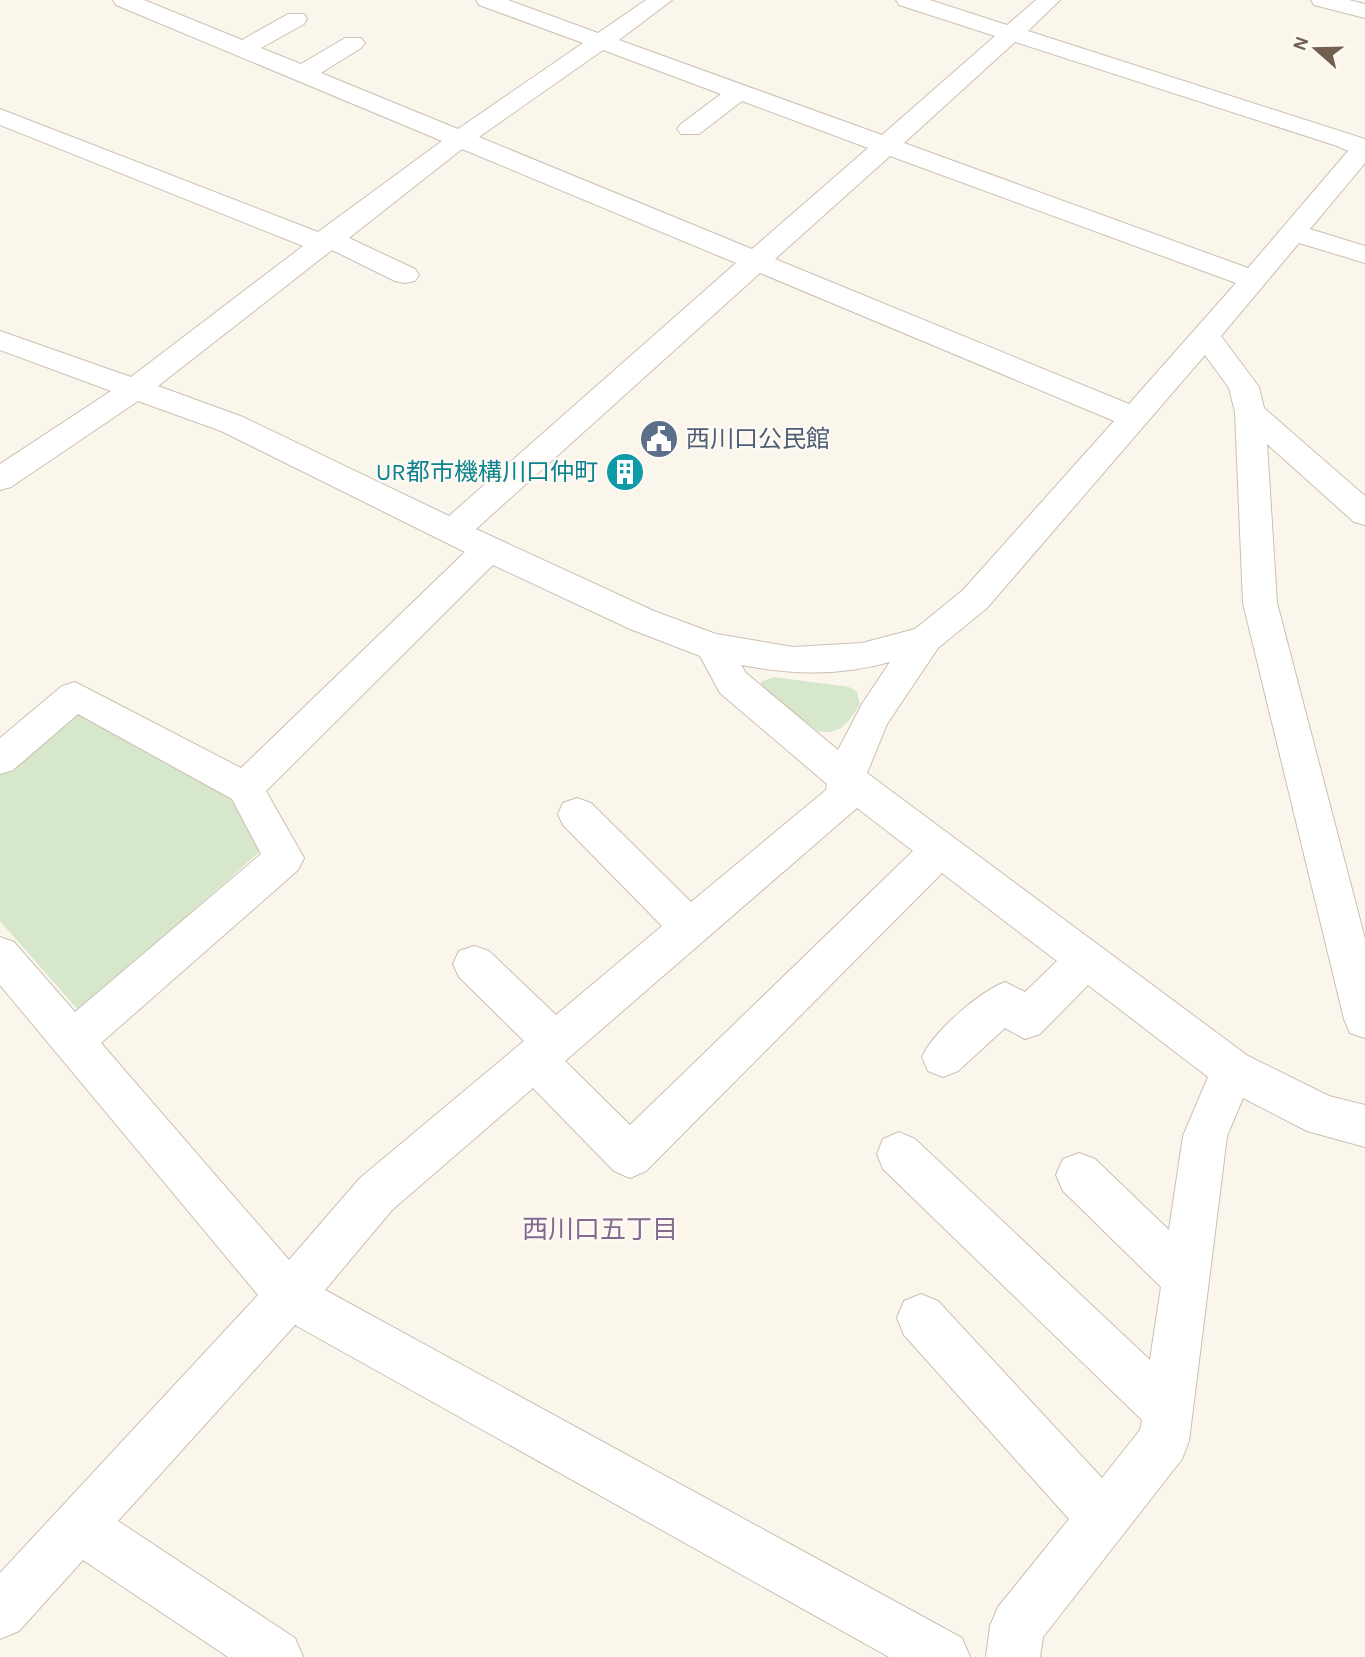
<svg xmlns="http://www.w3.org/2000/svg" width="1365" height="1657" font-family="Karla,'Noto Sans JP',sans-serif">
	<style>
		.green { fill: #d6e7cc }
		.lines { fill: none; stroke-linecap: round; stroke-linejoin: round }
		.minor-casing { stroke: #ccbfb3; stroke-width: 2 }
		.minor { fill: #fff; fill-rule: evenodd }
		.labels { text-anchor: middle; dominant-baseline: central; stroke-width: 5; stroke-linejoin: round; paint-order: stroke }
		.service-label { font-size: 24px; fill: #4e5e75; stroke: #fdfaf3; text-anchor: start }
		.culture-label { font-size: 24px; fill: #0d838f; stroke: #fdfaf3; text-anchor: end }
		.neighbourhood-label { font-size: 26px; fill: #846a8e; stroke: #fdfaf3 }
	</style>
	<rect width="100%" height="100%" fill="#fbf6ec"/>
	<path class="green" d="M 774,677 L 849,687 L 857,692 L 860,704 C 849,722 840,736 818,731 L 761,688 L 761,682 Z
		M 77,703 L 234,791 L 264,848 L 79,1011 L 0,921 L 0,769 Z"/>
	<g class="lines">
		<defs>
			<path id="minor" d="M 113,0 L 144,0 L 242,40 L 288,14 L 304,14 L 307,19 L 304,24 L 261,48 L 301,64 L 345,38 L 361,38 L 365,43 L 361,48 L 321,73 L 458,129 L 583,43 L 479,5 L 476,0 L 508,0 L 598,33 L 646,0 L 672,0 L 619,40 L 882,135 L 995,36 L 899,5 L 896,0 L 930,0 L 1007,25 L 1036,0 L 1060,0 L 1028,31 L 1365,139 L 1365,163 L 1310,229 L 1365,246 L 1365,263 L 1299,243 L 1221,336 L 1259,387 L 1264,408 L 1365,496 L 1365,525 L 1354,522 L 1267,444 L 1277,603 L 1365,939 L 1365,1038 L 1350,1033 L 1344,1019 L 1243,603 L 1235,412 L 1229,388 L 1205,355 L 987,608 L 938,648 L 887,724 L 867,773 L 1248,1056 L 1329,1096 L 1365,1105 L 1365,1147 L 1307,1131 L 1243,1098 L 1227,1136 L 1189,1441 L 1182,1459 L 1043,1637 L 1040,1657 L 986,1657 L 990,1626 L 998,1607 L 1069,1519 L 904,1335 L 897,1318 L 904,1301 L 921,1294 L 938,1301 L 1102,1478 L 1140,1430 L 1142,1420 L 883,1169 L 877,1154 L 883,1139 L 899,1132 L 915,1139 L 1150,1360 L 1161,1287 L 1063,1191 L 1056,1175 L 1063,1159 L 1079,1153 L 1095,1159 L 1169,1230 L 1183,1136 L 1208,1077 L 1088,985 L 1040,1034 L 1025,1039 L 1005,1028 L 958,1071 L 943,1077 L 928,1071 L 922,1057 C 933,1032 979,992 1005,982 L 1025,992 L 1057,961 L 942,873 L 646,1171 L 630,1178 L 614,1171 L 533,1088 L 392,1210 L 325,1290 L 962,1638 L 970,1657 L 889,1657 L 295,1325 L 118,1521 L 295,1638 L 303,1657 L 228,1657 L 83,1560 L 19,1631 L 0,1639 L 0,1573 L 258,1295 L 0,985 L 0,937 L 14,942 L 75,1012 L 261,854 L 232,799 L 78,714 L 13,770 L 0,774 L 0,738 L 62,686 L 75,682 L 241,768 L 465,552 L 221,431 L 138,401 L 11,487 L 0,490 L 0,464 L 111,391 L 0,350 L 0,331 L 131,377 L 303,246 L 0,125 L 0,109 L 318,232 L 442,141 L 116,5 ZM 1015,42 L 1337,146 L 1348,151 L 1248,268 L 904,143 ZM 603,50 L 721,94 L 681,124 L 677,129 L 681,134 L 699,134 L 742,101 L 868,148 L 752,249 L 479,137 ZM 462,149 L 736,263 L 449,516 L 243,417 L 158,386 L 332,250 L 395,281 L 405,283 L 415,281 L 419,275 L 415,269 L 349,238 ZM 890,156 L 1236,283 L 1129,404 L 775,259 ZM 760,273 L 1114,421 L 963,590 L 915,629 L 862,643 L 793,647 L 716,634 L 654,611 L 476,529 ZM 493,565 L 630,629 L 700,656 L 720,693 L 827,784 L 826,790 L 691,902 L 591,803 L 577,798 L 563,803 L 558,814 L 563,825 L 662,926 L 556,1015 L 489,951 L 474,946 L 459,951 L 453,964 L 459,977 L 524,1041 L 360,1178 L 289,1260 L 101,1043 L 298,870 L 304,858 L 266,791 ZM 890,662 L 862,704 L 838,750 L 746,673 L 741,665 C 794,675 838,676 890,662 ZM 857,808 L 913,851 L 630,1125 L 565,1061 Z
				M 1311,0 L 1349,0 L 1365,4 L 1365,18 L 1314,5 Z"/>
		</defs>
		<use href="#minor" class="minor-casing"/>
		<use href="#minor" class="minor"/>
	</g>
	<defs>
		<symbol id="civic-disc" viewBox="-11 -11 22 22"><circle r="9.5" fill="#5c6f8a" stroke="#fdfaf3"/><path d="M-.6-6.5H3V-4.5H.6V-3L4-1V1h2V6H-6V1h2V-1L-.6-3ZM-1.2 2.5V6h2.4V2.5Z" fill="#fff"/></symbol>
		<symbol id="building-disc" viewBox="-11 -11 22 22"><circle r="9.5" fill="#0f9aa8" stroke="#fdfaf3"/><path d="M-4-6H4V6H1V3H-1V6H-4ZM-2.5-4.3h1.7v1.8h-1.7ZM.8-4.3h1.7v1.8H.8ZM-2.5-1h1.7V.8h-1.7ZM.8-1h1.7V.8H.8Z" fill="#fff"/></symbol>
	</defs>
	<g fill-rule="evenodd">
		<use href="#civic-disc" x="637" y="417" width="44" height="44"/>
		<use href="#building-disc" x="603" y="450" width="44" height="44"/>
	</g>
	<g class="labels">
		<g class="service-label">
			<text x="686" y="439">西川口公民館</text>
		</g>
		<g class="culture-label">
			<text x="598" y="472">UR都市機構川口仲町</text>
		</g>
		<g class="neighbourhood-label">
			<text x="600" y="1229">西川口五丁目</text>
		</g>
	</g>
	<g transform="translate(1316 49) rotate(290)" stroke="#fdfaf3" stroke-width="5" paint-order="stroke">
	<path d="M0-5L12 26L0 18L-12 26Z" fill="#735f51"/>
	<text y="-10" font-size="19" font-weight="bold" text-anchor="middle" fill="#735f51">N</text>
	</g>
</svg>
